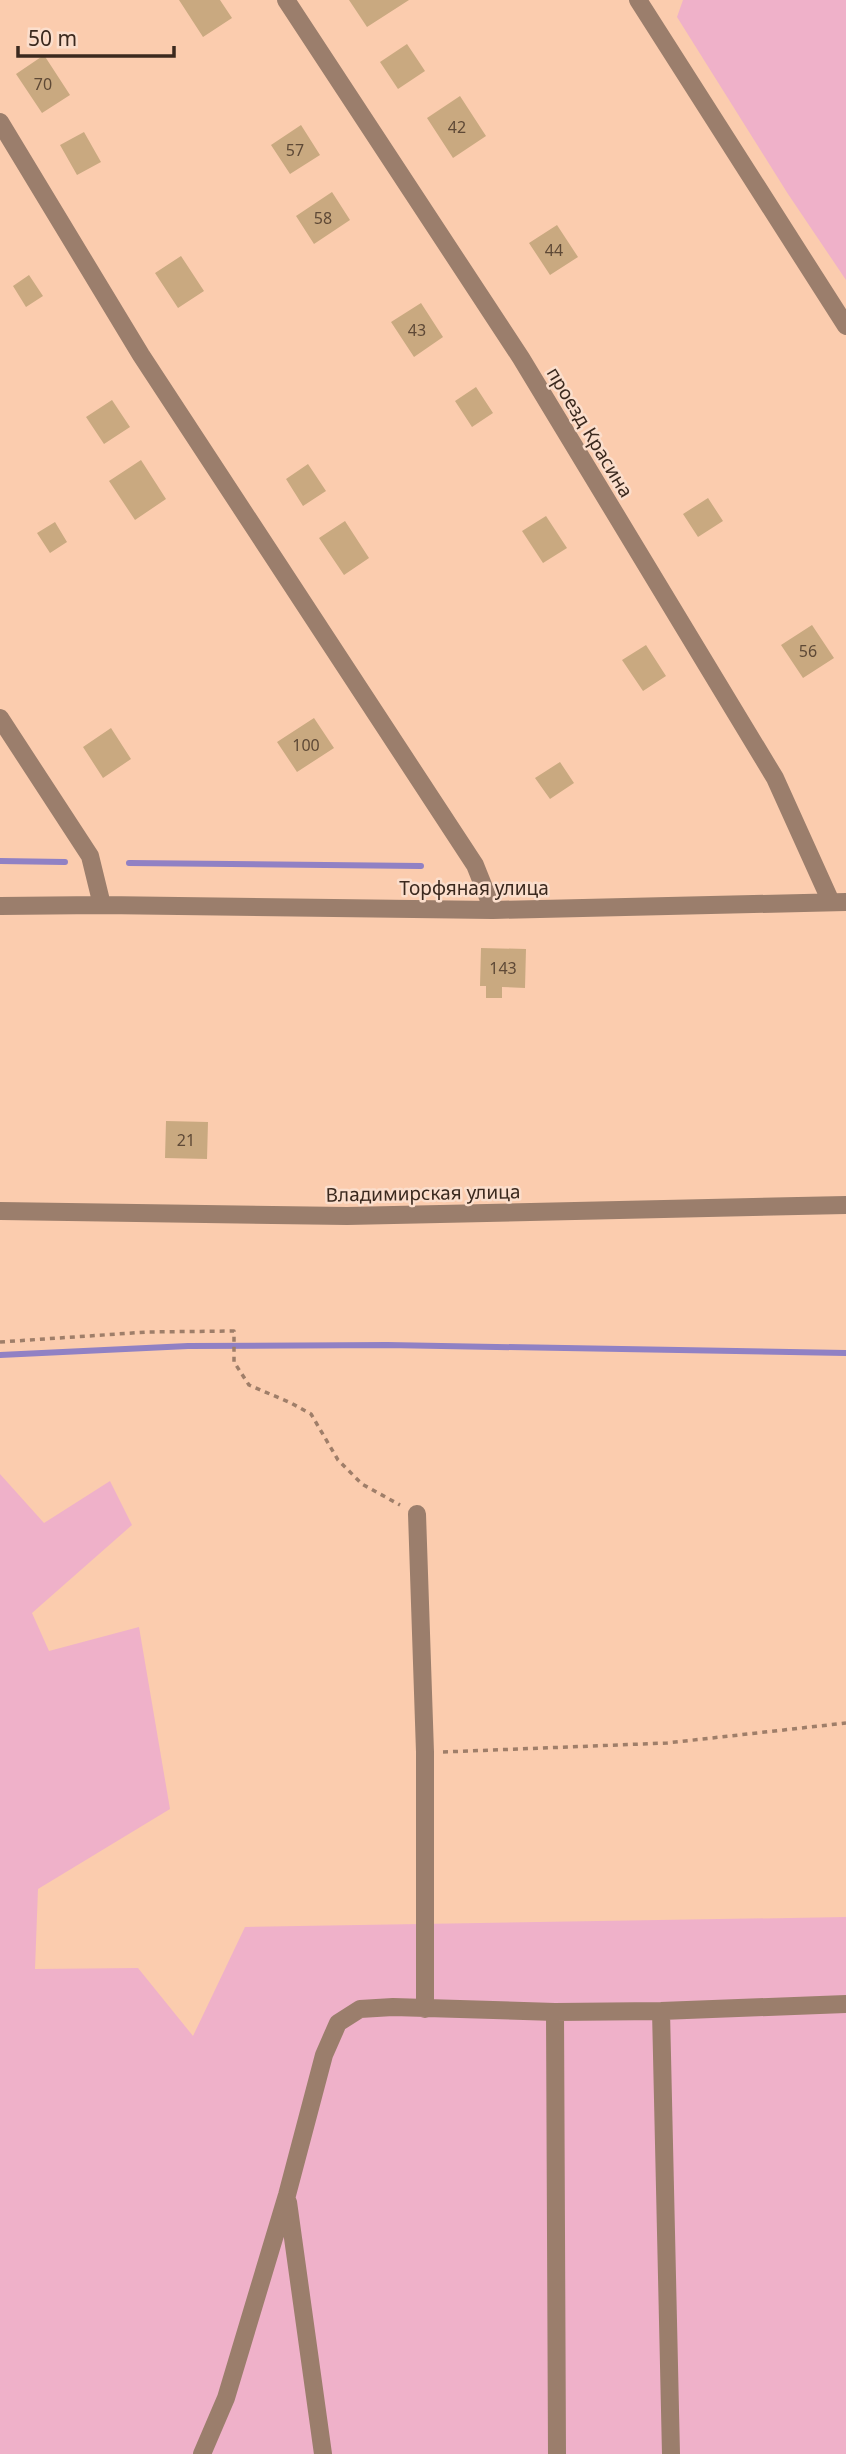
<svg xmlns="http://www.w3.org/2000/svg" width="846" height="2454" font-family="'Noto Sans',sans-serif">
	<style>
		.green { fill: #efb1c9 }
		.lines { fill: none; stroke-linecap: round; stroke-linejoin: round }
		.stream { stroke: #9081c4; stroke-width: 6 }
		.building { fill: #c9a980 }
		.path { stroke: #9f7e69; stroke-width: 3.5; stroke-dasharray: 5 5; stroke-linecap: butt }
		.minor { stroke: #9b7e6c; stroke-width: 18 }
		.labels { text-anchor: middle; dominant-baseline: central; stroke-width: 5; stroke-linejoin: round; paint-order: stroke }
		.number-label { font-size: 16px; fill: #5e4936 }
		.street-label { font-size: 19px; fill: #3b291e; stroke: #fbdecc }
	</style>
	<rect width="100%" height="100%" fill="#fbccae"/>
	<path class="green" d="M 683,0 L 846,0 L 846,280 L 788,194 L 677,17 Z
		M 0,1474 L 44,1523 L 110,1481 L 132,1525 L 32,1613 L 49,1651 L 139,1627 L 170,1809 L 38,1889 L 35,1969 L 138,1968 L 193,2036 L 245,1927 L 846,1917 L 846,2454 L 0,2454 Z"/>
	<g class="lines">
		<path class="stream" d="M 0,861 L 65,862
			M 129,863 L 421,866
			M 0,1355 L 188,1346 L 387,1345 L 846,1353"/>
	</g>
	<path class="building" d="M 179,0 L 220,0 L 232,18 L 203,37 Z
		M 349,0 L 409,0 L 367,27 Z
		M 407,44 L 425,71 L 398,89 L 380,62 Z
		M 44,55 L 70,95 L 42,113 L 16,74 Z
		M 460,96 L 486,136 L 453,158 L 427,118 Z
		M 301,125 L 320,155 L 290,174 L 271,145 Z
		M 84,132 L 101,162 L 77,175 L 60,145 Z
		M 332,192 L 350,220 L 314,244 L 296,216 Z
		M 557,225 L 578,257 L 550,275 L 529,243 Z
		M 181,256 L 204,291 L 178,308 L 155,273 Z
		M 29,275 L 43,296 L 26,307 L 13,286 Z
		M 421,303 L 443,337 L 414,357 L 391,322 Z
		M 476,387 L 493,413 L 472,427 L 455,401 Z
		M 112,400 L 130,427 L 104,444 L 86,417 Z
		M 141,460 L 166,499 L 135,520 L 109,481 Z
		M 308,464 L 326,491 L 303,506 L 286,479 Z
		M 708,498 L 723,521 L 698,537 L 683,514 Z
		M 546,516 L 567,548 L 543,563 L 522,531 Z
		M 345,521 L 369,558 L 344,575 L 319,538 Z
		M 55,522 L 67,542 L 50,553 L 37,533 Z
		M 812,625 L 834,658 L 803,678 L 781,645 Z
		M 646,645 L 666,676 L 643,691 L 622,660 Z
		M 314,718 L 334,748 L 297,772 L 277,742 Z
		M 111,728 L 131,759 L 103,778 L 83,747 Z
		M 560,762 L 574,783 L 550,799 L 535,778 Z
		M 481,948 L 526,949 L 525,988 L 502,987 L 502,998 L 486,998 L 486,986 L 480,986 Z
		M 166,1121 L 208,1122 L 207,1159 L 165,1158 Z"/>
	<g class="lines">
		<path class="path" d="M 0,1342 L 147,1332 L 234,1331 L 234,1362 L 249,1385 L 291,1403 L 311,1414 L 338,1460 L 362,1484 L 400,1505
			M 443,1752 L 667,1743 L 846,1723"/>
		<path class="minor" d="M 286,0 L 521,358 L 775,778 L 831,902
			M 638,0 L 846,326
			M 0,122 L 141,355 L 475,865 L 493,910
			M 0,718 L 90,856 L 102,905 L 493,910 L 846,902
			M 0,906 L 102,905
			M 0,1211 L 347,1216 L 846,1205
			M 417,1514 L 425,1752 L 425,2009
			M 661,2011 L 671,2454
			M 555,2012 L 557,2454
			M 288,2202 L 323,2454
			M 202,2454 L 226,2398 L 287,2195 L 324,2055 L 338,2023 L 360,2009 L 393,2007 L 555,2012 L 661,2011 L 846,2004"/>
	</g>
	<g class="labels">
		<g class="number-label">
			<text x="43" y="84">70</text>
			<text x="457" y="127">42</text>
			<text x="295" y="150">57</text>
			<text x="323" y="218">58</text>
			<text x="554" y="250">44</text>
			<text x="417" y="330">43</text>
			<text x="808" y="651">56</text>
			<text x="306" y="745">100</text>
			<text x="503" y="968">143</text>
			<text x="186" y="1140">21</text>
		</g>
		<g class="street-label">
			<text transform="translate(590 432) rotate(59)">проезд Красина</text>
			<text x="474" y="888">Торфяная улица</text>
			<text transform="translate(423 1193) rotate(-1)">Владимирская улица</text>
		</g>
	</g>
	<path d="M18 46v10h156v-10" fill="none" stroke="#3b291e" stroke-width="3.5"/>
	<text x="28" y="46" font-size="21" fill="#3b291e" stroke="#fbdecc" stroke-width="5" paint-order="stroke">50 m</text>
</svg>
